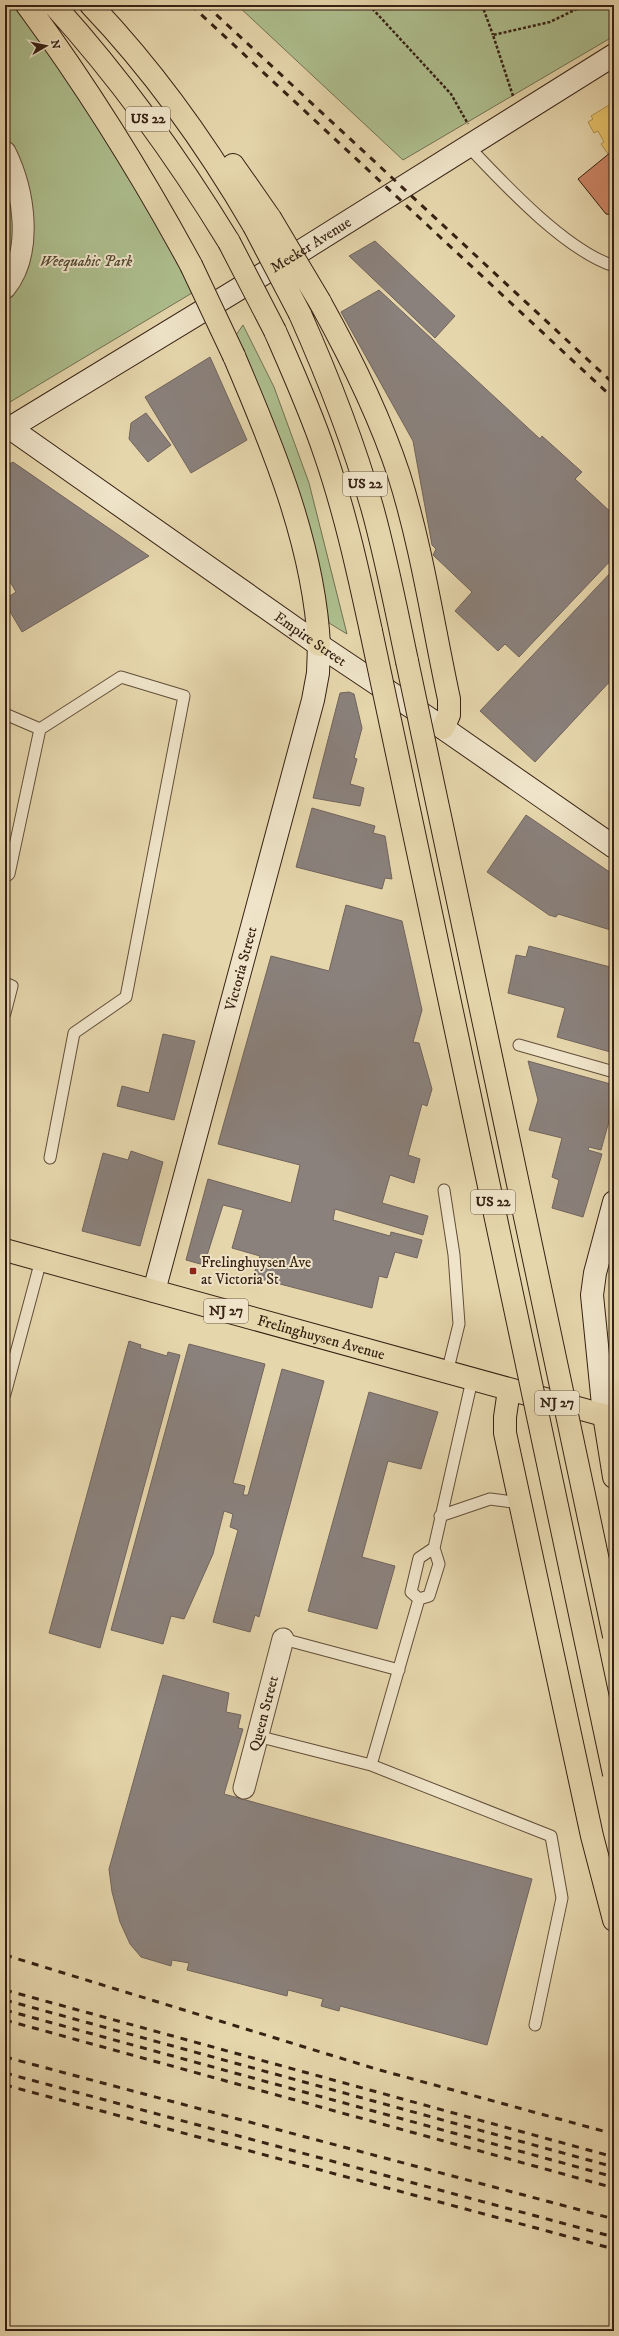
<svg xmlns="http://www.w3.org/2000/svg" width="619" height="2336" font-family="'IM FELL DW Pica',serif">
	<style>
		.green { fill: #aebf8f; stroke: #727051 }
		.homes { fill: #e9c46a; stroke: #b39350 }
		.industry { fill: #8a817c; stroke: #71645c }
		.building { fill: #cc8665; stroke: #362113 }
		.lines { fill: none; stroke-linecap: round; stroke-linejoin: round }
		.lane-casing { stroke: #624e39; stroke-width: 13 }
		.street-casing { stroke: #624e39; stroke-width: 23 }
		.secondary-casing { stroke: #362113; stroke-width: 24 }
		.primary-casing { stroke: #362113; stroke-width: 24 }
		.highway-casing { stroke: #362113; stroke-width: 24 }
		.path { stroke: #362113; stroke-width: 2.5; stroke-dasharray: 3 2; stroke-linecap: butt }
		.lane { stroke: #efe4c9; stroke-width: 11 }
		.street { stroke: #efe4c9; stroke-width: 21 }
		.secondary { stroke: #efe4c9; stroke-width: 22 }
		.primary { stroke: #e6d6ac; stroke-width: 22 }
		.highway { stroke: #e6d6ac; stroke-width: 22 }
		.rail { stroke: #362113; stroke-width: 3; stroke-dasharray: 7 7; stroke-linecap: butt }
		.highway-bridge-casing { stroke: #362113; stroke-width: 24; stroke-linecap: butt }
		.highway-bridge { stroke: #e6d6ac; stroke-width: 22 }
		.poi-dot { fill: #8f2418; stroke: #efe4c9; stroke-width: 1.5 }
		.labels { text-anchor: middle; dominant-baseline: central; stroke-width: 4; stroke-linejoin: round; paint-order: stroke }
		.shield { fill: #efe4c9; stroke: #6e5c4a; stroke-width: 1 }
		.shield-label { font-size: 14px; font-weight: bold; fill: #362113 }
		.street-label { font-size: 15px; fill: #362113; stroke: #efe4c9 }
		.park-label { font-size: 15px; font-style: italic; fill: #544832; stroke: #efe4c9 }
		.poi-label { font-size: 15px; fill: #362113; stroke: #efe4c9; text-anchor: start }
	</style>
	<rect width="100%" height="100%" fill="#e6d6ac"/>
	<filter id="stains"><feTurbulence type="fractalNoise" baseFrequency=".005" numOctaves="4"/><feColorMatrix values="0 0 0 0 .2 0 0 0 0 .09 0 0 0 0 .02 0 0 0 .5 -.17"/></filter>
	<radialGradient id="worn" r=".72"><stop offset=".6" stop-color="#630" stop-opacity="0"/><stop offset="1" stop-color="#630" stop-opacity=".3"/></radialGradient>
	<path class="green" d="M 5,5 L 12,5 C 83,93 145,190 192,293 L 5,405 Z
		M 237,5 L 614,5 L 614,36 L 403,160 Z
		M 243,325 L 274,387 L 309,483 L 347,634 L 329,623 L 322,585 L 236,335 Z"/>
	<path class="homes" d="M 614,102 L 614,154 L 612,155 L 611,152 L 608,154 L 601,144 L 604,142 L 598,131 L 594,133 L 588,122 L 593,119 L 591,116 Z"/>
	<path class="industry" d="M 375,241 L 455,316 L 435,338 L 349,256 Z
		M 379,290 L 540,439 L 542,436 L 582,472 L 575,479 L 614,515 L 614,557 L 519,657 L 505,644 L 498,651 L 455,611 L 472,592 L 433,555 L 436,549 L 432,545 L 413,441 L 341,312 Z
		M 210,357 L 247,440 L 191,473 L 145,397 Z
		M 146,413 L 171,445 L 148,462 L 129,439 L 131,423 Z
		M 13,462 L 149,556 L 22,632 L 5,603 L 5,599 L 16,592 L 5,573 L 5,467 Z
		M 614,569 L 614,677 L 535,762 L 480,711 Z
		M 349,692 L 354,694 L 362,728 L 354,758 L 357,759 L 350,784 L 364,788 L 360,806 L 313,798 L 340,693 Z
		M 312,808 L 375,826 L 373,833 L 385,836 L 392,879 L 385,878 L 382,889 L 296,867 Z
		M 526,815 L 614,875 L 614,931 L 558,914 L 556,917 L 549,915 L 487,872 Z
		M 346,905 L 402,921 L 422,1010 L 413,1042 L 419,1043 L 432,1089 L 427,1106 L 422,1104 L 408,1155 L 420,1159 L 414,1183 L 390,1175 L 382,1203 L 428,1216 L 423,1235 L 335,1209 L 333,1220 L 390,1236 L 391,1232 L 422,1240 L 417,1258 L 395,1252 L 387,1278 L 379,1276 L 372,1308 L 253,1277 L 260,1256 L 232,1248 L 243,1210 L 223,1205 L 204,1265 L 186,1260 L 208,1179 L 291,1203 L 300,1165 L 218,1144 L 271,956 L 329,971 Z
		M 529,946 L 614,968 L 614,1053 L 557,1037 L 565,1008 L 508,993 L 516,955 L 526,957 Z
		M 163,1034 L 195,1041 L 174,1120 L 117,1106 L 122,1086 L 149,1093 Z
		M 528,1061 L 614,1085 L 614,1103 L 601,1150 L 589,1147 L 588,1150 L 602,1154 L 583,1217 L 552,1208 L 559,1180 L 552,1177 L 562,1138 L 529,1130 L 538,1100 Z
		M 5,1109 L 10,1110 L 5,1127 Z
		M 131,1151 L 163,1162 L 140,1246 L 82,1231 L 103,1153 L 128,1160 Z
		M 129,1341 L 141,1345 L 140,1348 L 167,1356 L 168,1352 L 180,1355 L 100,1648 L 49,1633 Z
		M 189,1344 L 265,1364 L 233,1483 L 245,1486 L 243,1495 L 248,1495 L 282,1369 L 324,1381 L 259,1617 L 255,1615 L 250,1632 L 213,1622 L 238,1530 L 230,1527 L 233,1514 L 224,1511 L 213,1554 L 184,1619 L 171,1616 L 163,1644 L 111,1630 Z
		M 369,1392 L 438,1412 L 421,1469 L 388,1461 L 362,1557 L 395,1566 L 377,1629 L 308,1611 Z
		M 163,1675 L 229,1693 L 226,1712 L 241,1715 L 238,1728 L 243,1729 L 224,1794 L 532,1879 L 487,2045 L 340,2006 L 339,2011 L 321,2006 L 323,1999 L 288,1990 L 287,1996 L 187,1970 L 189,1963 L 172,1960 L 171,1966 L 141,1957 L 130,1944 L 120,1922 L 112,1892 L 109,1869 Z"/>
	<path class="building" d="M 611,152 L 612,155 L 614,154 L 614,215 L 606,214 L 578,179 Z"/>
	<g class="lines">
		<defs>
			<path id="lane" d="M 468,146 C 504,184 565,250 614,266
				M 5,714 L 40,729 L 9,874 L 5,877
				M 40,729 L 121,677 L 184,696 L 126,997 L 74,1033 L 50,1158
				M 5,983 L 12,986 L 5,1013
				M 519,1045 L 614,1072
				M 444,1190 L 454,1255 L 459,1324 L 447,1373
				M 5,1394 L 41,1260
				M 440,1516 L 490,1499 L 520,1503
				M 434,1548 L 419,1558 L 411,1592 L 419,1599 L 429,1596 L 439,1564 L 434,1548 L 472,1380
				M 283,1639 L 399,1670
				M 257,1736 L 371,1765 L 419,1599
				M 371,1765 L 551,1836 L 562,1898 L 535,2025"/>
			<g id="street">
				<path d="M 5,152 C 24,190 34,252 5,288"/>
				<path id="s1" d="M 244,1788 L 283,1639"/>
			</g>
			<g id="secondary">
				<path id="s2" d="M 10,428 L 319,645 L 443,728 L 614,847"/>
				<path id="s3" d="M 5,431 L 301,251 L 614,55"/>
				<path id="s4" d="M 154,1291 L 313,700 L 318,673 L 319,645"/>
				<path d="M 604,1415 L 592,1295 L 595,1273 L 614,1202"/>
			</g>
			<g id="primary">
				<path id="s5" d="M 5,1250 L 614,1418"/>
			</g>
			<path id="highway" d="M 27,5 C 88,88 142,175 191,265
				M 54,5 C 121,79 177,157 229,242
				M 91,5 C 155,72 208,147 254,226
				M 233,165 L 270,218
				M 320,302 C 351,358 379,414 399,475 C 422,548 433,625 449,699 L 449,715 L 443,728
				M 300,314 C 328,377 353,441 372,507 C 386,557 396,609 407,661
				M 275,331 C 293,372 311,412 325,454 C 345,512 358,571 371,631
				M 234,356 C 273,447 314,545 319,645
				M 509,1390 L 505,1417 L 505,1433 L 592,1836 L 614,1920
				M 604,1415 L 614,1477"/>
		</defs>
		<use href="#lane" class="lane-casing"/>
		<use href="#street" class="street-casing"/>
		<use href="#secondary" class="secondary-casing"/>
		<use href="#primary" class="primary-casing"/>
		<use href="#highway" class="highway-casing"/>
		<path class="path" d="M 369,5 L 451,94 L 468,124
			M 482,5 L 493,35
			M 513,96 L 493,35 L 550,22 L 585,5"/>
		<use href="#lane" class="lane"/>
		<use href="#street" class="street"/>
		<use href="#secondary" class="secondary"/>
		<use href="#primary" class="primary"/>
		<use href="#highway" class="highway"/>
		<path class="rail" d="M 191,5 L 614,399
			M 206,5 L 614,384
			M 5,1955 L 376,2069 L 614,2134
			M 5,1990 L 614,2157
			M 5,2000 L 614,2167
			M 5,2010 L 614,2177
			M 5,2020 L 614,2188
			M 5,2057 L 614,2219
			M 5,2073 L 614,2237
			M 5,2085 L 614,2249"/>
		<defs>
			<path id="highway-bridge" d="M 270,218 L 320,302
				M 254,226 L 300,314
				M 229,242 L 275,331
				M 191,265 L 234,356
				M 371,631 L 614,1774
				M 407,661 L 614,1636"/>
		</defs>
		<use href="#highway-bridge" class="highway-bridge-casing"/>
		<use href="#highway-bridge" class="highway-bridge"/>
	</g>
	<rect class="poi-dot" x="189" y="1267" width="8" height="8" rx="2"/>
	<g class="labels">
		<g class="shield">
			<rect x="126" y="107" width="44" height="24" rx="3"/>
			<rect x="343" y="472" width="44" height="24" rx="3"/>
			<rect x="471" y="1190" width="44" height="24" rx="3"/>
			<rect x="204" y="1299" width="44" height="24" rx="3"/>
			<rect x="535" y="1391" width="44" height="24" rx="3"/>
		</g>
		<g class="shield-label">
			<text x="148" y="119">US 22</text>
			<text x="365" y="484">US 22</text>
			<text x="493" y="1202">US 22</text>
			<text x="226" y="1311">NJ 27</text>
			<text x="557" y="1403">NJ 27</text>
		</g>
		<g class="street-label">
			<text stroke="none"><textPath href="#s3" startOffset="358">Meeker Avenue</textPath></text>
			<text stroke="none"><textPath href="#s2" startOffset="367">Empire Street</textPath></text>
			<text stroke="none"><textPath href="#s4" startOffset="334">Victoria Street</textPath></text>
			<text stroke="none"><textPath href="#s5" startOffset="328">Frelinghuysen Avenue</textPath></text>
			<text stroke="none"><textPath href="#s1" startOffset="77">Queen Street</textPath></text>
		</g>
		<g class="park-label">
			<text x="86" y="261">Weequahic Park</text>
		</g>
		<g class="poi-label">
			<text x="201" y="1262">Frelinghuysen Ave<tspan x="201" dy="17">at Victoria St</tspan></text>
		</g>
	</g>
	<rect width="619" height="2336" fill="none" stroke="#e6d6ac" stroke-width="20"/>
	<rect x="6" y="6" width="607" height="2324" fill="none" stroke="#362113" stroke-width="2"/>
	<rect x="10" y="10" width="599" height="2316" fill="none" stroke="#362113"/>
	<g transform="translate(46 46) rotate(81)" stroke="#efe4c9" stroke-width="3" paint-order="stroke">
	<path d="M0-3L7 15L0 10L-7 15Z" fill="#362113"/>
	<text y="-6" font-size="11" font-weight="bold" text-anchor="middle" fill="#362113">N</text>
	</g>
	<rect width="100%" height="100%" filter="url(#stains)"/>
	<rect width="100%" height="100%" fill="url(#worn)"/>
</svg>
